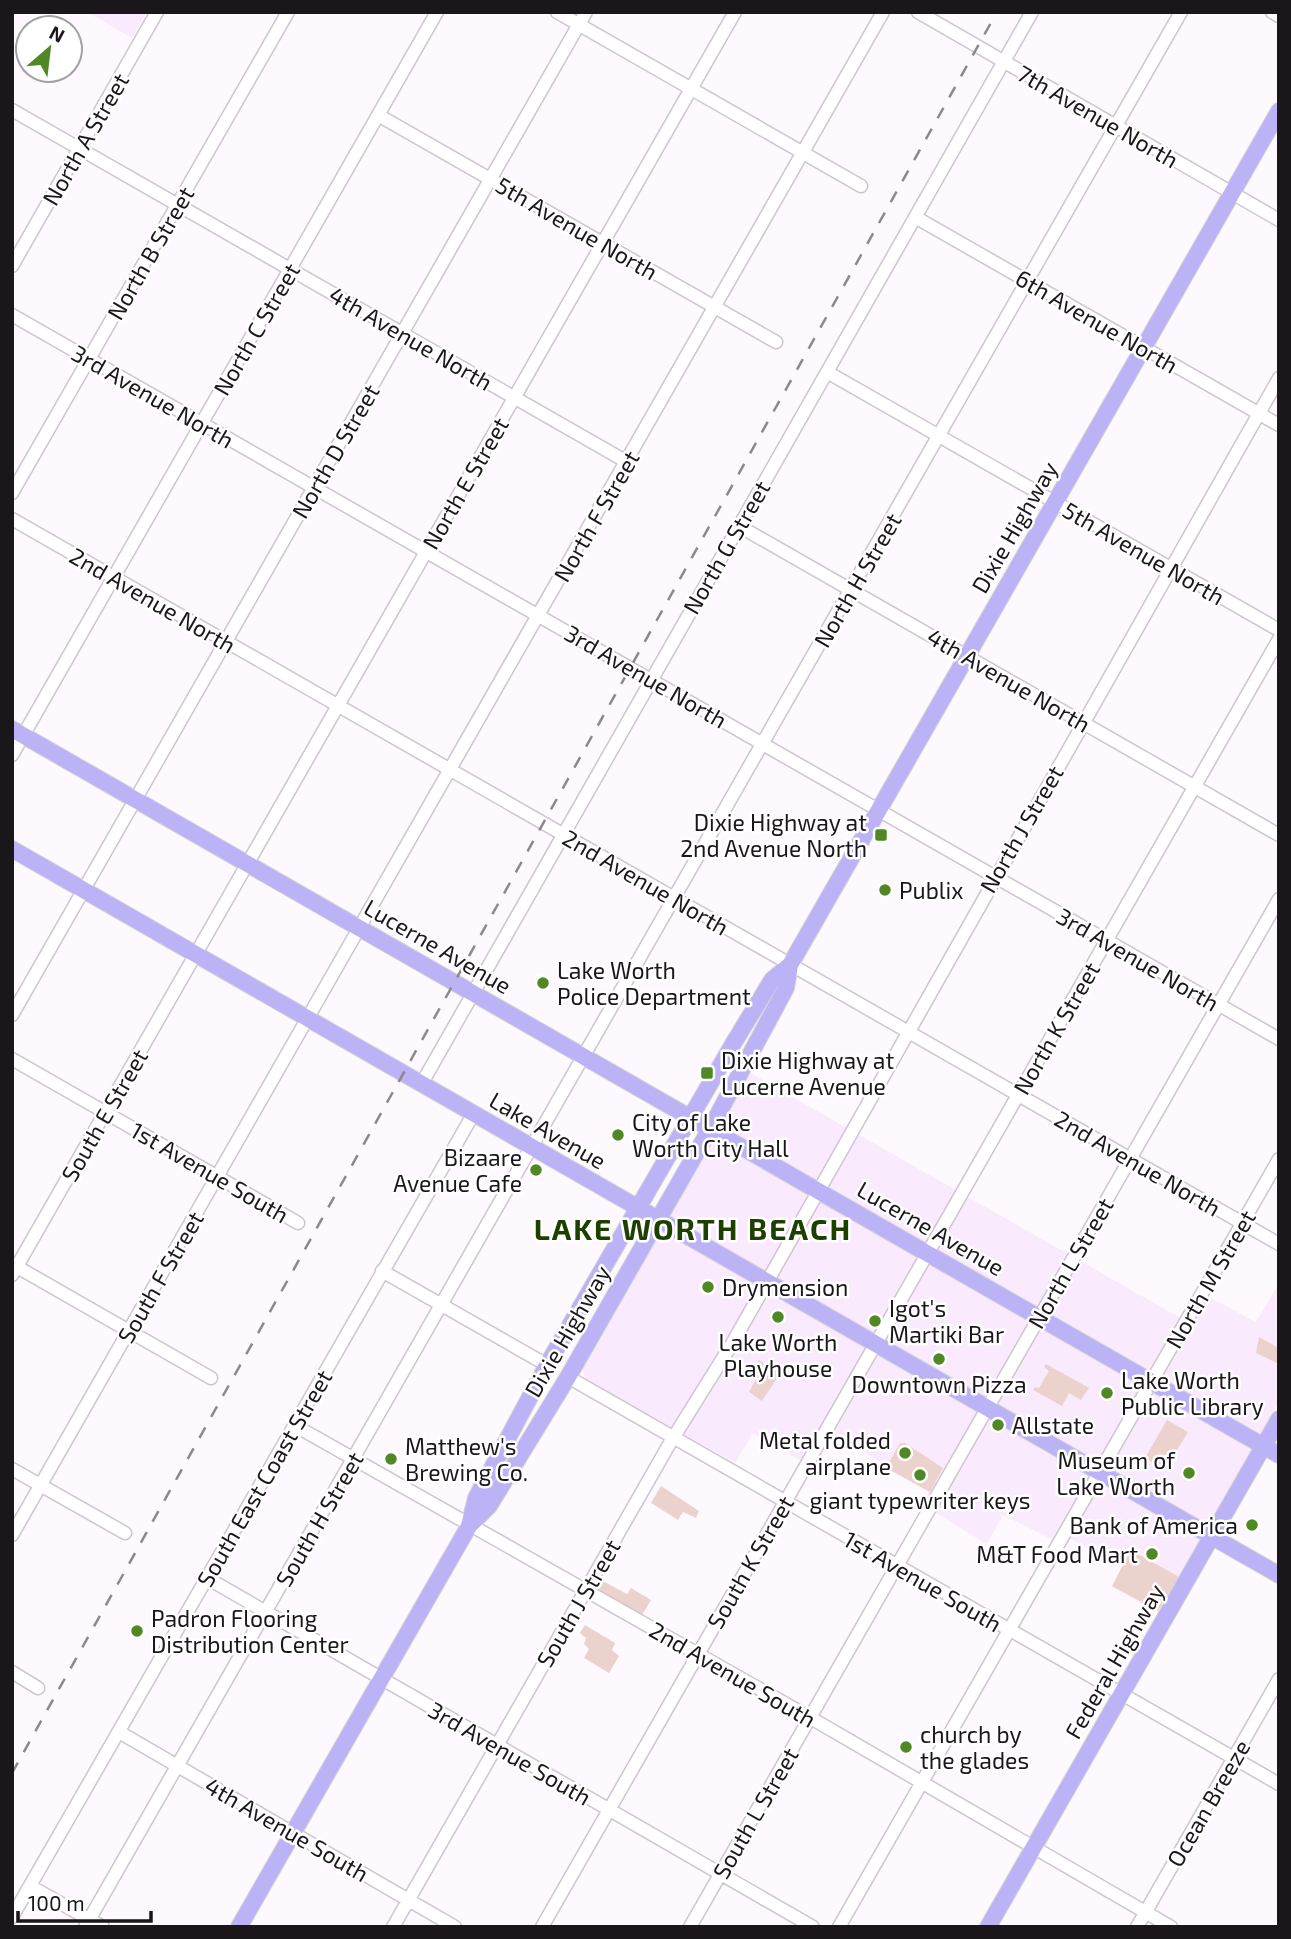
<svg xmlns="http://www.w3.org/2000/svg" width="1291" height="1939" font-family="'Exo 2',sans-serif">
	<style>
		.built { fill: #faeafd }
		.green { fill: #ebd2cd }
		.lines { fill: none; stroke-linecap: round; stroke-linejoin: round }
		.minor-casing { stroke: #cfc4d1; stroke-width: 15 }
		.major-casing { stroke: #d6d5d6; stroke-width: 18 }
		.minor { stroke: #fff; stroke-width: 12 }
		.major { stroke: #bbb3f5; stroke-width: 16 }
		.rail { stroke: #8c888c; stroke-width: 2.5; stroke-dasharray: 12 12; stroke-linecap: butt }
		.poi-dot { fill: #4f8825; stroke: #fff; stroke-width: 2.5 }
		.labels { text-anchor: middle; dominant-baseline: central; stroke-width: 5; stroke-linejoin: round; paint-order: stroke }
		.street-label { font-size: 23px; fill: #1a161a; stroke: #fff }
		.poi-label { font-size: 23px; fill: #1a161a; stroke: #fff; text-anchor: start }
		.district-label { font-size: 30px; font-weight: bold; letter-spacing: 2px; fill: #1d4000; stroke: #fff }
	</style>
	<rect width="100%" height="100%" fill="#fef9fe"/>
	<path class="built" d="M 87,12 L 147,12 L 132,38 Z
		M 747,1071 L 1191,1324 L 1207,1296 L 1256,1322 L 1279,1283 L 1279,1401 L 1159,1613 L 1112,1587 L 1122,1567 L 1071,1539 L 1062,1552 L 1048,1546 L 1051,1539 L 1003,1515 L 987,1544 L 924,1506 L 922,1504 L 929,1492 L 825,1428 L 803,1462 L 753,1433 L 735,1463 L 585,1379 L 582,1366 Z"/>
	<path class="green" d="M 1259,1337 L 1279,1348 L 1279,1364 L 1256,1353 Z
		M 759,1360 L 780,1374 L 762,1401 L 749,1392 L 756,1379 L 750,1375 Z
		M 1046,1364 L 1089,1388 L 1081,1400 L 1069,1393 L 1062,1406 L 1033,1390 L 1035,1387 L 1039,1388 L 1049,1371 L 1044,1367 Z
		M 1167,1420 L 1188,1432 L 1165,1470 L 1145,1458 Z
		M 900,1443 L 905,1443 L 943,1468 L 930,1492 L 886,1468 Z
		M 661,1486 L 699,1511 L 696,1518 L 683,1512 L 678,1520 L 651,1503 Z
		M 1131,1550 L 1179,1577 L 1158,1611 L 1112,1586 Z
		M 601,1580 L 627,1594 L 631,1588 L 651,1600 L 642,1615 L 596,1589 Z
		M 585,1625 L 615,1643 L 612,1650 L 619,1656 L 609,1673 L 584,1658 L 589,1649 L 584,1644 L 586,1638 L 580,1633 Z"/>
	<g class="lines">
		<defs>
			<path id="minor" d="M 557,12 L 861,186
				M 918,12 L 1279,220
				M 1272,12 L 1279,16
				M 12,110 L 627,462
				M 378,115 L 776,342
				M 915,217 L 1279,425
				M 12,266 L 157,12
				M 12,315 L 1279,1039
				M 827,372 L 1279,630
				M 12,493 L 288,12
				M 12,519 L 1279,1244
				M 739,526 L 1279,835
				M 12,755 L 437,12
				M 12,1015 L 586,12
				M 12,1059 L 298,1223
				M 422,1083 L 1032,12
				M 12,1264 L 211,1378
				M 382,1271 L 547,1365
				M 12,1275 L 735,12
				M 568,1377 L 1279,1784
				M 294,1425 L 816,1721 L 1171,1927
				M 12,1469 L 125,1533
				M 12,1535 L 883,12
				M 207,1578 L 813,1927
				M 12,1672 L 38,1688
				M 119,1732 L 455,1927
				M 30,1886 L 103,1927
				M 12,1917 L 474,1113
				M 85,1927 L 1181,12
				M 393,1927 L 670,1443 L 733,1342 L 1279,378
				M 542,1927 L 1279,639
				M 690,1927 L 1279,899
				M 839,1927 L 1279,1159
				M 1137,1927 L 1279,1679"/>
			<path id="major" d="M 12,729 L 1279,1455
				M 12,849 L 1279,1575
				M 469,1526 L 476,1498 L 547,1365 L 733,1044 L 772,980 L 790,965 L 1279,111
				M 239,1927 L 469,1526 L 489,1506 L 568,1377 L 710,1129 L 786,988 L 790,965
				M 988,1927 L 1279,1419"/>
		</defs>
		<use href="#minor" class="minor-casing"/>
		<use href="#major" class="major-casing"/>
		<use href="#minor" class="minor"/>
		<use href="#major" class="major"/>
		<path class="rail" d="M 12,1773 L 997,12"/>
	</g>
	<g class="poi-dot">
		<rect x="874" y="828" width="14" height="14" rx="3.5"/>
		<circle cx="885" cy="890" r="7"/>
		<circle cx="543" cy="983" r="7"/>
		<rect x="700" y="1066" width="14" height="14" rx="3.5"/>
		<circle cx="618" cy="1135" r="7"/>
		<circle cx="536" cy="1170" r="7"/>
		<circle cx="708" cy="1287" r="7"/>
		<circle cx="778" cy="1317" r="7"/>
		<circle cx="875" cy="1321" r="7"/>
		<circle cx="939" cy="1359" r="7"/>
		<circle cx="1107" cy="1393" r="7"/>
		<circle cx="998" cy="1425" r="7"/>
		<circle cx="905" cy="1453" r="7"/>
		<circle cx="391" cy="1459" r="7"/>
		<circle cx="1189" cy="1473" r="7"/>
		<circle cx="920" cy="1475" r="7"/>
		<circle cx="1252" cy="1525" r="7"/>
		<circle cx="1152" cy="1554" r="7"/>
		<circle cx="137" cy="1631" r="7"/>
		<circle cx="906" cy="1747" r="7"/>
	</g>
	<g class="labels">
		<g class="street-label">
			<text transform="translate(1098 116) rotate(30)">7th Avenue North</text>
			<text transform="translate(85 139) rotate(-60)">North A Street</text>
			<text transform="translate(577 228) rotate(30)">5th Avenue North</text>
			<text transform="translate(150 253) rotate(-60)">North B Street</text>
			<text transform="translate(1097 321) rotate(30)">6th Avenue North</text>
			<text transform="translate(256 329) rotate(-60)">North C Street</text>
			<text transform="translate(411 338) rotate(30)">4th Avenue North</text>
			<text transform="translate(153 396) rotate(30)">3rd Avenue North</text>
			<text transform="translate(335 451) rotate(-60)">North D Street</text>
			<text transform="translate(465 483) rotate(-60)">North E Street</text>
			<text transform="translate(596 516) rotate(-60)">North F Street</text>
			<text transform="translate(1014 527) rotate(-60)">Dixie Highway</text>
			<text transform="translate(726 547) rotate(-60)">North G Street</text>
			<text transform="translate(1144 553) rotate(30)">5th Avenue North</text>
			<text transform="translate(857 580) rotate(-60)">North H Street</text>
			<text transform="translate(153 600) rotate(30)">2nd Avenue North</text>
			<text transform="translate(646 676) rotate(30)">3rd Avenue North</text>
			<text transform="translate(1009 680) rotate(30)">4th Avenue North</text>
			<text transform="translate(1021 829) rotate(-60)">North J Street</text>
			<text transform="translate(646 882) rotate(30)">2nd Avenue North</text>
			<text transform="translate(438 946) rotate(30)">Lucerne Avenue</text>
			<text transform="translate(1138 959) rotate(30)">3rd Avenue North</text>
			<text transform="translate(1056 1028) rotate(-60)">North K Street</text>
			<text transform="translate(104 1115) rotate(-60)">South E Street</text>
			<text transform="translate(548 1130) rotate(30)">Lake Avenue</text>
			<text transform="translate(1138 1163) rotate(30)">2nd Avenue North</text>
			<text transform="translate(210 1172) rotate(30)">1st Avenue South</text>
			<text transform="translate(931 1228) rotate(30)">Lucerne Avenue</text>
			<text transform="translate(1070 1263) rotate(-60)">North L Street</text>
			<text transform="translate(160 1277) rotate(-60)">South F Street</text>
			<text transform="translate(1210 1279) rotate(-60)">North M Street</text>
			<text transform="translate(567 1331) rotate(-60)">Dixie Highway</text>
			<text transform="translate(264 1478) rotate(-60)">South East Coast Street</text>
			<text transform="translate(319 1519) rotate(-60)">South H Street</text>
			<text transform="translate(750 1562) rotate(-60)">South K Street</text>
			<text transform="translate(923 1581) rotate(30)">1st Avenue South</text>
			<text transform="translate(578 1603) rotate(-60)">South J Street</text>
			<text transform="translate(1114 1661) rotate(-60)">Federal Highway</text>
			<text transform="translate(733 1674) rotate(30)">2nd Avenue South</text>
			<text transform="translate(510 1753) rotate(30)">3rd Avenue South</text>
			<text transform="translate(1208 1803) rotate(-60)">Ocean Breeze</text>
			<text transform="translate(755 1813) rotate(-60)">South L Street</text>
			<text transform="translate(287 1829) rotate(30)">4th Avenue South</text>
		</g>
		<g class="poi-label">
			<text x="867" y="822" text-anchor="end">Dixie Highway at<tspan x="867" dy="26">2nd Avenue North</tspan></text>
			<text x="899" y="890">Publix</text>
			<text x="557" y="970">Lake Worth<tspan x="557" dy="26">Police Department</tspan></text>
			<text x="721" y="1060">Dixie Highway at<tspan x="721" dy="26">Lucerne Avenue</tspan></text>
			<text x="632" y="1122">City of Lake<tspan x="632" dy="26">Worth City Hall</tspan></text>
			<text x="522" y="1157" text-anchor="end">Bizaare<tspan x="522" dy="26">Avenue Cafe</tspan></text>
			<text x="722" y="1287">Drymension</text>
			<text x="889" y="1308">Igot's<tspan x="889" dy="26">Martiki Bar</tspan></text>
			<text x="778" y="1342" text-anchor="middle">Lake Worth<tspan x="778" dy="26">Playhouse</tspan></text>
			<text x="1121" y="1380">Lake Worth<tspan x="1121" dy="26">Public Library</tspan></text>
			<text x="939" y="1384" text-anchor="middle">Downtown Pizza</text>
			<text x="1012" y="1425">Allstate</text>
			<text x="891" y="1440" text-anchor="end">Metal folded<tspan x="891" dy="26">airplane</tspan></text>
			<text x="405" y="1446">Matthew's<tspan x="405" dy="26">Brewing Co.</tspan></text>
			<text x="1175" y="1460" text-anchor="end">Museum of<tspan x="1175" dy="26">Lake Worth</tspan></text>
			<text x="920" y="1500" text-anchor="middle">giant typewriter keys</text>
			<text x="1238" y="1525" text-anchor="end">Bank of America</text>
			<text x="1138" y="1554" text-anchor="end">M&amp;T Food Mart</text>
			<text x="151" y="1618">Padron Flooring<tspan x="151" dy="26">Distribution Center</tspan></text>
			<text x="920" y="1734">church by<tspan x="920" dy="26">the glades</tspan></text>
		</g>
		<g class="district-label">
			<text x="693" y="1228">LAKE WORTH BEACH</text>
		</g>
	</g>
	<rect width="1291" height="1939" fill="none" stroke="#1a161a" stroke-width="28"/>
	<g transform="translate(49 49) rotate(28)"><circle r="33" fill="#ffffff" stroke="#a3a2a3" stroke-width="2"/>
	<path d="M0-5L12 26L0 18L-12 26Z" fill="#4f8825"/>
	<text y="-10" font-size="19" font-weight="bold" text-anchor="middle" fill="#1a161a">N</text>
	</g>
	<path d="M18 1911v10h133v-10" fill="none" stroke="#1a161a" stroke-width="3.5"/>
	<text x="28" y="1911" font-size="21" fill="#1a161a" stroke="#ffffff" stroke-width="5" paint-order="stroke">100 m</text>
</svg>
